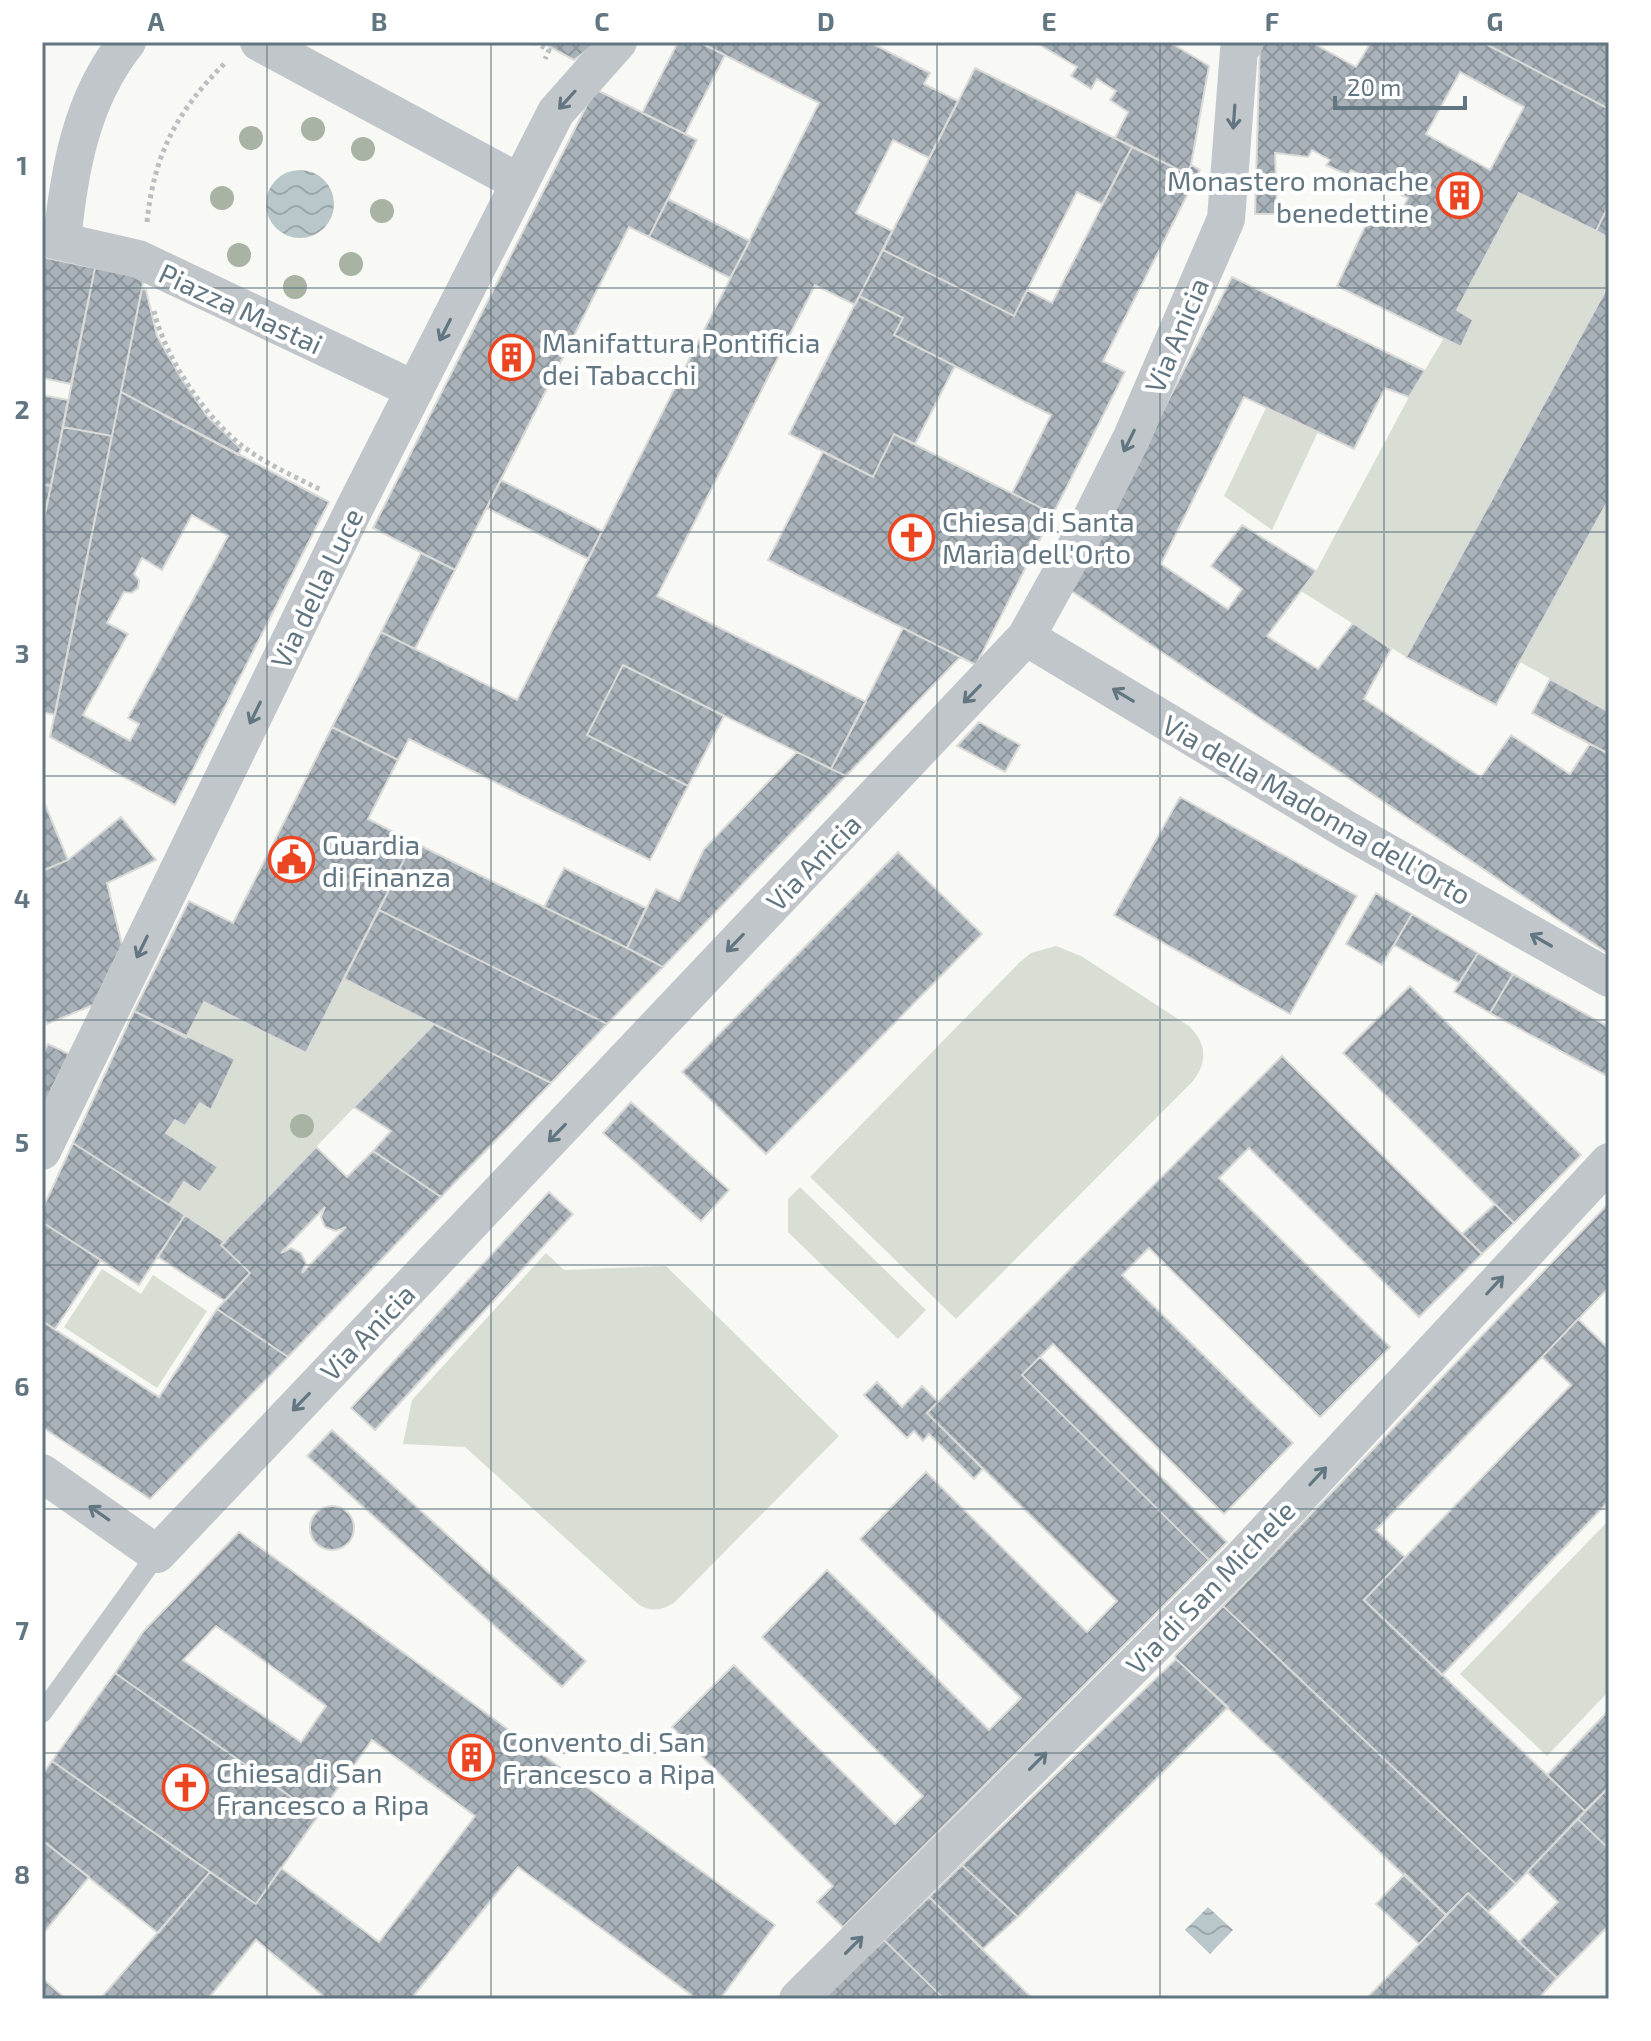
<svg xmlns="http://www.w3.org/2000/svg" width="1651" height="2041" font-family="'Exo 2',sans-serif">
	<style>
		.green { fill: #d8ded4 }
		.water { fill: url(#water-waves) }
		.building { fill: url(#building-cross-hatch); stroke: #dadad8; stroke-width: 2; fill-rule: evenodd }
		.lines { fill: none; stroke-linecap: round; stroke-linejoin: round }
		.path { stroke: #bbbfc1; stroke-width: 5; stroke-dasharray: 4 4; stroke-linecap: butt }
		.lane { stroke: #c1c6ca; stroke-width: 20 }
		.street { stroke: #c1c6ca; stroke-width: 38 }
		.tree { fill: #a8b3a4 }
		.oneway { stroke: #627682 }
		.grid { fill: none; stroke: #627682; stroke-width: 2; stroke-opacity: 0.55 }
		.labels { text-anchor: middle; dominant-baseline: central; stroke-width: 8; stroke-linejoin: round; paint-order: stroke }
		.poi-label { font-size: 28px; fill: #627682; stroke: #fff; text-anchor: start }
		.street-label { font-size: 28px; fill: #627682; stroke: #fff }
		.neatline { fill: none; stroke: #627682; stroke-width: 3 }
		.grid-label { font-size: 26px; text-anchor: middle; font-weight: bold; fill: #627682 }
	</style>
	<defs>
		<pattern id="water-waves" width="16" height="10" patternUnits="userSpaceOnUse" patternTransform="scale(2)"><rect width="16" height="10" fill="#b9c7cb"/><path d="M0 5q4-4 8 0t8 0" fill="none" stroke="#9aa6aa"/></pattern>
		<pattern id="building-cross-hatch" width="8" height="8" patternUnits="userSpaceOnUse" patternTransform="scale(2)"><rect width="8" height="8" fill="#a8b2b8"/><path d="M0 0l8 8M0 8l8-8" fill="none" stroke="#8c959b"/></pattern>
	</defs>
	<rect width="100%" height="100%" fill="#f8f8f5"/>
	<path class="green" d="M 1519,193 L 1609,238 L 1609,284 L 1406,657 L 1301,591 L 1316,571 L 1409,397 L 1444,338 L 1462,346 L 1473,321 L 1457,310 Z
		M 1266,408 L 1318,432 L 1272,530 L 1224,496 Z
		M 1609,499 L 1609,711 L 1520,662 Z
		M 1056,946 L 1081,956 L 1189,1026 C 1207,1043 1208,1063 1192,1082 L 956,1319 L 810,1177 L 1020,962 L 1031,953 Z
		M 344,979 L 434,1024 L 225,1242 L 169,1205 L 184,1182 L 200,1192 L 217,1167 L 166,1133 L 175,1120 L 185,1126 L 200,1103 L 211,1109 L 186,1038 L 204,1002 L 306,1053 Z
		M 800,1187 L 926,1310 L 898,1339 L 788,1232 L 788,1199 Z
		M 546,1253 L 564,1270 L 666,1266 L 839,1436 L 674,1603 C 661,1611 651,1612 638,1604 L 465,1447 L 403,1444 L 412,1400 Z
		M 102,1269 L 141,1294 L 153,1275 L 207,1311 L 157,1388 L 64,1327 Z
		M 1609,1520 L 1609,1691 L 1547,1756 L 1460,1674 Z"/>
	<path class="water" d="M266 204a34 34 0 1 1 68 0a34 34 0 1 1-68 0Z
		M 1208,1907 L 1233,1930 L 1210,1954 L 1185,1930 Z"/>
	<path class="building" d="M 541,42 L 598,42 L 574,60 Z
		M 678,42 L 699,42 L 725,55 L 685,134 L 642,113 Z
		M 699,42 L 869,42 L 930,73 L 924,84 L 958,101 L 929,158 L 893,140 L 856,213 L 892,231 L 855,305 L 815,285 L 657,596 L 866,702 L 831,769 L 623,665 L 587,735 L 688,786 L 650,860 L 409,739 L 398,760 L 332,727 L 381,632 L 517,700 L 819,103 Z
		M 1035,42 L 1169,42 L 1209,66 L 1191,165 L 1187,174 L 1115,138 L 1128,112 L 1110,100 L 1116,91 L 1097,79 L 1091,89 L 1071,76 L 1077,67 Z
		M 1260,42 L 1311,42 L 1356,67 L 1371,42 L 1482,42 L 1609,109 L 1609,205 L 1596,231 L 1519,193 L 1457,310 L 1473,320 L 1461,347 L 1337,286 L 1369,218 L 1393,227 L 1408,198 L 1351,170 L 1348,175 L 1326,165 L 1330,160 L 1312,150 L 1308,157 L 1275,153 L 1277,214 L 1255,214 ZM 1460,72 L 1524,107 L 1490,170 L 1426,134 Z
		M 1482,42 L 1609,42 L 1609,109 Z
		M 975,68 L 1132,147 L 1102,204 L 1077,192 L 1014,316 L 883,250 Z
		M 595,89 L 697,140 L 649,237 L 629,227 L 455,570 L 373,528 Z
		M 1132,147 L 1187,174 L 1191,165 L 1200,170 L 1103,361 L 1125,372 L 1053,514 L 1012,493 L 1051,415 L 894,335 L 903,318 L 859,296 L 883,250 L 1014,316 L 1027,290 L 1052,303 Z
		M 668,199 L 750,241 L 730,278 L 649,237 Z
		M 1609,205 L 1609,238 L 1596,231 Z
		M 42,257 L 95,268 L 71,384 L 42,378 Z
		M 95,268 L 144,278 L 112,436 L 63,427 Z
		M 1232,277 L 1425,371 L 1409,397 L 1385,388 L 1354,449 L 1244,397 L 1161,564 L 1228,609 L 1242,589 L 1211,566 L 1242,525 L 1316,571 L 1267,636 L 1318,669 L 1353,623 L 1391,649 L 1364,699 L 1481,777 L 1511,735 L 1570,774 L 1590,744 L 1609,754 L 1609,954 L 1070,590 Z
		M 1609,284 L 1609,499 L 1496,705 L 1406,657 Z
		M 142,289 L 146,290 L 157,336 L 181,378 L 207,416 L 241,449 L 238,455 L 121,392 Z
		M 859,296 L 903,318 L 894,335 L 955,366 L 915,444 L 894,434 L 873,477 L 789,434 Z
		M 121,392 L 329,502 L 175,805 L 50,737 ZM 192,515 L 228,536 L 128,718 L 139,724 L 130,741 L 83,715 L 128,634 L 107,623 L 124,592 L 132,593 L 138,588 L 139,580 L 134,574 L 142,558 L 162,570 Z
		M 42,395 L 68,400 L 51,486 L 42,484 Z
		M 63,427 L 112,436 L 55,715 L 42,712 L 42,528 Z
		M 894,434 L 1053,514 L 976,665 L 768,560 L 823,452 L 873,477 Z
		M 501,480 L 602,531 L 588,559 L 487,508 Z
		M 42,484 L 51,486 L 42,528 Z
		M 421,553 L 455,570 L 415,649 L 381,632 Z
		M 903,628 L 960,657 L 846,776 L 831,769 Z
		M 623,665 L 724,716 L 688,786 L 587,735 Z
		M 1550,679 L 1609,712 L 1609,754 L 1532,713 Z
		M 979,722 L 1020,745 L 1005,772 L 957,746 Z
		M 332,727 L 398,760 L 368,819 L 413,842 L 306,1053 L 204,1002 L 186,1038 L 134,1011 L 189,901 L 233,923 Z
		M 797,752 L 846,776 L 663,967 L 627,948 L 656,889 L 679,901 L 704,849 Z
		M 42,797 L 68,860 L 42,871 Z
		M 1180,797 L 1357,896 L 1290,1014 L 1114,915 Z
		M 121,817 L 156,860 L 107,883 L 122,945 L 93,1005 L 47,1024 L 42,1012 L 42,871 L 68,860 Z
		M 413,842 L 627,948 L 663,967 L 607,1024 L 379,910 Z
		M 898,852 L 982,934 L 766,1154 L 682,1072 Z
		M 564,868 L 646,908 L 627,948 L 544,907 Z
		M 1376,893 L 1412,914 L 1382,965 L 1346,944 Z
		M 379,910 L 607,1024 L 551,1083 L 344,979 Z
		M 1412,914 L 1478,953 L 1459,983 L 1394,945 Z
		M 1478,953 L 1513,974 L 1490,1013 L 1454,992 Z
		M 1513,974 L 1609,1027 L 1609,1077 L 1490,1013 Z
		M 1410,986 L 1581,1155 L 1514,1223 L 1343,1053 Z
		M 134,1011 L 235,1059 L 211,1110 L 200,1103 L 185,1126 L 175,1120 L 166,1133 L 218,1167 L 200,1192 L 184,1182 L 169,1205 L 73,1143 Z
		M 434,1024 L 551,1083 L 441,1197 L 373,1151 L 391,1131 L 354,1107 Z
		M 48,1044 L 69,1054 L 42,1109 L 42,1056 Z
		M 1282,1056 L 1482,1254 L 1419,1317 L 1249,1148 L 1219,1178 L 1390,1347 L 1320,1417 L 1149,1248 L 1122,1275 L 1293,1443 L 1224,1514 L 1053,1344 L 1022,1375 L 1209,1560 L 843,1927 L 817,1902 L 833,1886 L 672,1727 L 734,1665 L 895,1824 L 923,1796 L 762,1637 L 827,1570 L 989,1730 L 1021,1698 L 860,1539 L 926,1472 L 1087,1632 L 1117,1601 L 927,1413 Z
		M 631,1102 L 729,1190 L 701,1221 L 603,1133 Z
		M 73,1143 L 185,1215 L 139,1285 L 42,1222 L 42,1210 Z
		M 316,1147 L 347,1177 L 373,1151 L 441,1197 L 288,1357 L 217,1309 L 250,1273 L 221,1245 ZM 325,1207 L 321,1217 L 325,1227 L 336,1231 L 346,1227 L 302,1273 L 306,1263 L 301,1253 L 291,1248 L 281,1253 Z
		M 549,1192 L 573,1214 L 375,1430 L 351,1408 Z
		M 1609,1203 L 1609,1287 L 1376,1530 L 1405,1557 L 1364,1600 L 1585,1811 L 1516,1884 L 1223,1606 Z
		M 1495,1204 L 1514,1223 L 1482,1254 L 1462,1234 Z
		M 185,1215 L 225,1242 L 221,1245 L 250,1273 L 225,1301 L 158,1257 Z
		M 42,1222 L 101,1260 L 55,1329 L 42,1321 Z
		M 217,1309 L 288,1357 L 150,1499 L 42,1427 L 42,1321 L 159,1397 Z
		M 1578,1319 L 1609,1349 L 1609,1501 L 1442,1675 L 1364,1600 L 1571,1385 L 1542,1357 Z
		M 1040,1357 L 1227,1542 L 1209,1560 L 1022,1375 Z
		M 877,1382 L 902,1407 L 922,1386 L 938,1402 L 927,1413 L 983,1469 L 974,1479 L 929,1434 L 923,1441 L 914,1431 L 907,1438 L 864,1395 Z
		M 332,1430 L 586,1661 L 562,1687 L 307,1456 Z
		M310 1528a22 22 0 1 1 44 0a22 22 0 1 1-44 0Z
		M 239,1532 L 775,1925 L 720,1999 L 697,1999 L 518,1867 L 411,1999 L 327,1999 L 256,1940 L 208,1999 L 100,1999 L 210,1872 L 256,1904 L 281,1868 L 379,1942 L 475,1816 L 372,1740 L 318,1816 L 115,1673 L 143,1632 ZM 216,1626 L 326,1706 L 301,1742 L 183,1660 Z
		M 1223,1606 L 1516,1884 L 1488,1912 L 1468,1893 L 1446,1915 L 1176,1659 L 1175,1656 Z
		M 1176,1659 L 1228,1707 L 1018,1917 L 962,1865 Z
		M 115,1673 L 318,1816 L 256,1904 L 52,1761 Z
		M 1609,1710 L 1609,1787 L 1585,1811 L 1547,1775 Z
		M 52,1761 L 210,1872 L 158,1933 L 42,1840 L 42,1775 Z
		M 1609,1787 L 1609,1849 L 1578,1819 Z
		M 1578,1819 L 1609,1849 L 1609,1925 L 1557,1978 L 1519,1942 L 1558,1902 L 1527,1872 Z
		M 42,1840 L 89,1877 L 42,1935 Z
		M 962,1865 L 1018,1917 L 983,1949 L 929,1897 Z
		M 1405,1874 L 1446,1915 L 1419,1944 L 1376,1904 Z
		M 1468,1893 L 1557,1978 L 1538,1999 L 1366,1999 Z
		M 929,1897 L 1033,1999 L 944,1999 L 884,1940 Z
		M 884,1940 L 944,1999 L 823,1999 Z
		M 42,1978 L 66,1999 L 42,1999 Z"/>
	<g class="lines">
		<path class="path" d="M 534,42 L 549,50 L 545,59
			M 147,222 C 154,154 177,111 225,63
			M 154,311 C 165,358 206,419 245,448 C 268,465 296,477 321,490"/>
		<path class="lane" d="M 42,1713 L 157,1554"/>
		<path class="street" d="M 259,42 L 520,183
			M 42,237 L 138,259 L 415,390
			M 62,241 C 69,171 81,99 127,42
			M 1026,637 L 1347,830 L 1609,978
			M 42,1151 L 355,507 L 556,112 L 618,42
			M 42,1473 L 157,1554 L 1026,637 L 1088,525 L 1132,437 L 1226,219 L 1239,50 L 1245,42
			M 798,1999 L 1243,1557 L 1609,1162"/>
	</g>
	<g class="tree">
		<circle cx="313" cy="129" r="12"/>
		<circle cx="251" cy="138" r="12"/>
		<circle cx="363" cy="149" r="12"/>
		<circle cx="222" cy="198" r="12"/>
		<circle cx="382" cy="211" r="12"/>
		<circle cx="239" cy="255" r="12"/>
		<circle cx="351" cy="264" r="12"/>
		<circle cx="295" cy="287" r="12"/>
		<circle cx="302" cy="1126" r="12"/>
	</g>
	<defs><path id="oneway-shaft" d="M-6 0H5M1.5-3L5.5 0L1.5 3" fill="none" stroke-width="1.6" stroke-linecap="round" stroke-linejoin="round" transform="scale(2)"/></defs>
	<g class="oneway">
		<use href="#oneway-shaft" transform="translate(567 100) rotate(132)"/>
		<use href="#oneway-shaft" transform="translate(1234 117) rotate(94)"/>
		<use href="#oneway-shaft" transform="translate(445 330) rotate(117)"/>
		<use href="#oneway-shaft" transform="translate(1129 441) rotate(116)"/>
		<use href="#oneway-shaft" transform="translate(972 694) rotate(134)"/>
		<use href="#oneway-shaft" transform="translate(1123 695) rotate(-149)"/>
		<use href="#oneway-shaft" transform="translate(255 713) rotate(116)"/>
		<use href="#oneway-shaft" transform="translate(1541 940) rotate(-150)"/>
		<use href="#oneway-shaft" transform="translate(735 943) rotate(134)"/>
		<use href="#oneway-shaft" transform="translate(142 947) rotate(116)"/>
		<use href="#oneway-shaft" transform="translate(557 1133) rotate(134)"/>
		<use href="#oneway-shaft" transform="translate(1495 1285) rotate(-47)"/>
		<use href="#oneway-shaft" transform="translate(301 1402) rotate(134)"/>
		<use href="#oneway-shaft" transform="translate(1318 1476) rotate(-47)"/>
		<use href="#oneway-shaft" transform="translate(99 1513) rotate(-145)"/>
		<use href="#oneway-shaft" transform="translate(1038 1761) rotate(-45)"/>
		<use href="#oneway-shaft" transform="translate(854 1945) rotate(-45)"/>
	</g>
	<path class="grid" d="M 267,42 L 267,1999M 491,42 L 491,1999M 714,42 L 714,1999M 937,42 L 937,1999M 1160,42 L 1160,1999M 1384,42 L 1384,1999M 42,288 L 1609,288M 42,532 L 1609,532M 42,776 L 1609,776M 42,1020 L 1609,1020M 42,1265 L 1609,1265M 42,1509 L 1609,1509M 42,1753 L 1609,1753"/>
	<defs>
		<symbol id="building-ring" viewBox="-11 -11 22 22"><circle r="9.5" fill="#fff" stroke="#ec4522" stroke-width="1.5"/><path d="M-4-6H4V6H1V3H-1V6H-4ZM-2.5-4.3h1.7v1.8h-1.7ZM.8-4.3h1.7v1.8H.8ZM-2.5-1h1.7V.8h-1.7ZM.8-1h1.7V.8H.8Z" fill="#ec4522"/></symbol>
		<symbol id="church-ring" viewBox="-11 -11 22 22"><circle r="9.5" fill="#fff" stroke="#ec4522" stroke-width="1.5"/><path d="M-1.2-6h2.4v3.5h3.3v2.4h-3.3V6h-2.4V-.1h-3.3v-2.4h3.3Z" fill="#ec4522"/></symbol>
		<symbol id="civic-ring" viewBox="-11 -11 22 22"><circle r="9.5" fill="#fff" stroke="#ec4522" stroke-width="1.5"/><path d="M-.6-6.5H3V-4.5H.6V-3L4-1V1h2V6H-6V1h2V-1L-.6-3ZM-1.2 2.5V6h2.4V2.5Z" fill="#ec4522"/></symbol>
	</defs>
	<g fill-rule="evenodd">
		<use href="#building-ring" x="1434" y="170" width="51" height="51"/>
		<use href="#building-ring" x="486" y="332" width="51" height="51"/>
		<use href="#church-ring" x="886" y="512" width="51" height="51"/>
		<use href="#civic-ring" x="266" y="834" width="51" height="51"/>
		<use href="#building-ring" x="446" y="1732" width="51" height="51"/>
		<use href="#church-ring" x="160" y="1762" width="51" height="51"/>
	</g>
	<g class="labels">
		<g class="poi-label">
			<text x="1429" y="180" text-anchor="end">Monastero monache<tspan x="1429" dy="32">benedettine</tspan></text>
			<text x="542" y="342">Manifattura Pontificia<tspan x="542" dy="32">dei Tabacchi</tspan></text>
			<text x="942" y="521">Chiesa di Santa<tspan x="942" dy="32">Maria dell'Orto</tspan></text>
			<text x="322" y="844">Guardia<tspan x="322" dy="32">di Finanza</tspan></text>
			<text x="502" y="1741">Convento di San<tspan x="502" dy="32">Francesco a Ripa</tspan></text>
			<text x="216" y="1772">Chiesa di San<tspan x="216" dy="32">Francesco a Ripa</tspan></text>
		</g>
		<g class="street-label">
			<text transform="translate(241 308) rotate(25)">Piazza Mastai</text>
			<text transform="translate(1176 335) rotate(-67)">Via Anicia</text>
			<text transform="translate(316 588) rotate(-64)">Via della Luce</text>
			<text transform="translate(1317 809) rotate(30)">Via della Madonna dell'Orto</text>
			<text transform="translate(813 862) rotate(-46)">Via Anicia</text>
			<text transform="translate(367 1332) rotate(-46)">Via Anicia</text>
			<text transform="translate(1210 1587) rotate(-46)">Via di San Michele</text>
		</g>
	</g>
	<rect width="1651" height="2041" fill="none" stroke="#ffffff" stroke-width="88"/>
	<path d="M1335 96v12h130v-12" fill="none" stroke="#627682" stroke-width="4"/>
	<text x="1347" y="96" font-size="24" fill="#627682" stroke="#ffffff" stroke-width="6" paint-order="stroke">20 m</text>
	<rect x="44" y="44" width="1563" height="1953" class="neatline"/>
	<g class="grid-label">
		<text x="156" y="31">A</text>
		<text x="379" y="31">B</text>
		<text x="602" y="31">C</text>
		<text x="826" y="31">D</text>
		<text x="1049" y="31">E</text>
		<text x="1272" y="31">F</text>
		<text x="1495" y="31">G</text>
		<text x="22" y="175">1</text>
		<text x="22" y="419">2</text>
		<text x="22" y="663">3</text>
		<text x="22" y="908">4</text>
		<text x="22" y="1152">5</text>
		<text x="22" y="1396">6</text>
		<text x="22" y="1640">7</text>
		<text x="22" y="1884">8</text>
	</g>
</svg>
